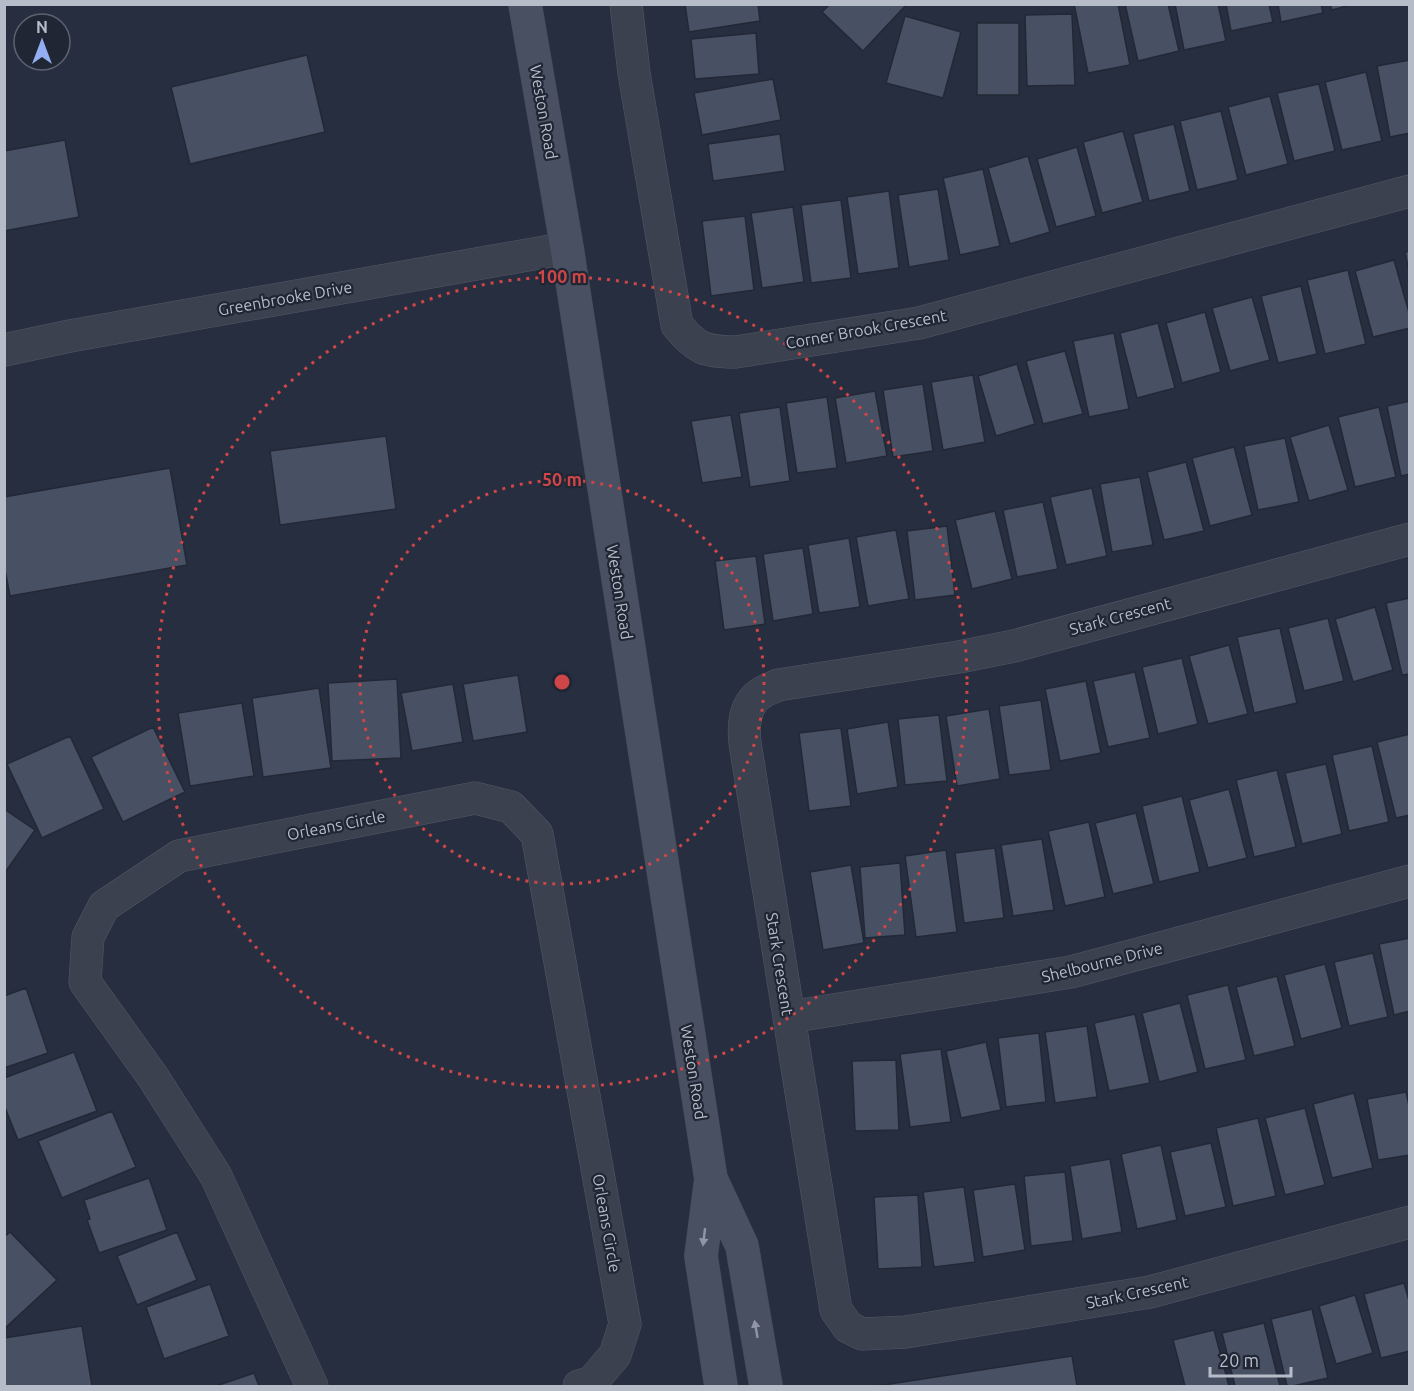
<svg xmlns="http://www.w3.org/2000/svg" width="1414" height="1391" font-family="Ubuntu,sans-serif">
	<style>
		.building { fill: #485063; stroke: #222836; stroke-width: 1.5 }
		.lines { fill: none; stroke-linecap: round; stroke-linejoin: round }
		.street-casing { stroke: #535966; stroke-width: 33 }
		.secondary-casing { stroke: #444a58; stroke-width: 34 }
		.street { stroke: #3b414f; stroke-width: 32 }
		.secondary { stroke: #495062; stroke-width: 33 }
		.oneway { fill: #9096a5 }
		.ring { fill: none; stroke: #d04648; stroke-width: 3; stroke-dasharray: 3 6 }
		.labels { text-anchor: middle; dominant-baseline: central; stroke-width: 4.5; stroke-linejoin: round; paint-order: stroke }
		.street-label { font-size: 16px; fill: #b7bcc9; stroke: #202634 }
		.centre { fill: #d04648; stroke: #202634; stroke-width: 3 }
		.ring-label { font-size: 18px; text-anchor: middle; font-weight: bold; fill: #d04648; stroke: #202634; stroke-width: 4.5; stroke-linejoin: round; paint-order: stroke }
	</style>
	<rect width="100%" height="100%" fill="#272e3f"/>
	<path class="building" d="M 685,4 L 758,4 L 760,21 L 689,32 Z
		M 830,4 L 907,4 L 863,51 L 822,12 Z
		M 1074,4 L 1118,4 L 1130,65 L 1088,73 Z
		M 1125,4 L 1168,4 L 1179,51 L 1138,61 Z
		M 1175,4 L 1218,4 L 1226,41 L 1184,50 Z
		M 1226,4 L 1269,4 L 1273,22 L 1231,31 Z
		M 1278,4 L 1321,4 L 1323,13 L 1281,22 Z
		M 1330,4 L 1354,4 L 1332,10 Z
		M 1072,14 L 1075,85 L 1027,86 L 1025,15 Z
		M 905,16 L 961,32 L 943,98 L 886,83 Z
		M 977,23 L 1019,23 L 1019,95 L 977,95 Z
		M 756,33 L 759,74 L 695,79 L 691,39 Z
		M 307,55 L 325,132 L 190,164 L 171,87 Z
		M 1410,60 L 1410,133 L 1390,137 L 1377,66 Z
		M 1366,72 L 1382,141 L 1342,150 L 1325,82 Z
		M 773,79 L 781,120 L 702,135 L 694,93 Z
		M 1319,84 L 1335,151 L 1294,161 L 1277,93 Z
		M 1270,96 L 1288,164 L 1246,175 L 1228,107 Z
		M 1221,111 L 1238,180 L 1197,190 L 1180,121 Z
		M 1174,124 L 1190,191 L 1149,201 L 1133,134 Z
		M 1123,131 L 1143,202 L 1102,213 L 1083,142 Z
		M 780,134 L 785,171 L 713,181 L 708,144 Z
		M 65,140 L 79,217 L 4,231 L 4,151 Z
		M 1077,147 L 1096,216 L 1056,227 L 1037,159 Z
		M 1028,156 L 1050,232 L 1010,244 L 988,168 Z
		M 983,169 L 1000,246 L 960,255 L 943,178 Z
		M 938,189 L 949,260 L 909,267 L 898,195 Z
		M 889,191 L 899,268 L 858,274 L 847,197 Z
		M 841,200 L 851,278 L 811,283 L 801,205 Z
		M 793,207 L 804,282 L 762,288 L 751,213 Z
		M 745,216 L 754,290 L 711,296 L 702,221 Z
		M 1410,251 L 1410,277 L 1405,252 Z
		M 1394,260 L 1410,316 L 1410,328 L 1373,337 L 1355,271 Z
		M 1348,270 L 1366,344 L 1325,354 L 1307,280 Z
		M 1301,286 L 1317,354 L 1278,363 L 1261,296 Z
		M 1252,297 L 1270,360 L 1230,371 L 1212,308 Z
		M 1205,312 L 1221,372 L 1182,383 L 1166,323 Z
		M 1158,323 L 1175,388 L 1137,398 L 1120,333 Z
		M 1114,333 L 1129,409 L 1089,417 L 1073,341 Z
		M 1065,351 L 1083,414 L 1043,424 L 1026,361 Z
		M 1017,364 L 1035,424 L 996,436 L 978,376 Z
		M 973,375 L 985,442 L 943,450 L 931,382 Z
		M 923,384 L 933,451 L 893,457 L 883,390 Z
		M 875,391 L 887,456 L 846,463 L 835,398 Z
		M 827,397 L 837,468 L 797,473 L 786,403 Z
		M 1410,401 L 1410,474 L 1401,476 L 1387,406 Z
		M 780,407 L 790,481 L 750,487 L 739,413 Z
		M 1379,407 L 1396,477 L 1355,487 L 1338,417 Z
		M 731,415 L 742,477 L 702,483 L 691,421 Z
		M 1329,425 L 1348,490 L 1309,501 L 1290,437 Z
		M 386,436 L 396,509 L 280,525 L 270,451 Z
		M 1285,438 L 1299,502 L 1258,510 L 1244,446 Z
		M 1234,447 L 1252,515 L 1210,526 L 1192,458 Z
		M 1186,462 L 1204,531 L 1164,540 L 1147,472 Z
		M 170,468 L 187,565 L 10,596 L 4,565 L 4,497 Z
		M 1140,477 L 1153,545 L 1112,552 L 1100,484 Z
		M 1092,488 L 1107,556 L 1066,565 L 1050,497 Z
		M 1043,502 L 1058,569 L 1017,577 L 1003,510 Z
		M 995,511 L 1012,579 L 972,589 L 955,520 Z
		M 947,526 L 955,595 L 915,600 L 907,531 Z
		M 896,530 L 909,599 L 868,606 L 856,537 Z
		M 849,538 L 860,607 L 819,613 L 808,545 Z
		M 803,548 L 813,614 L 773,621 L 763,554 Z
		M 756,556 L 765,624 L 724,630 L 715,561 Z
		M 1410,598 L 1410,674 L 1402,675 L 1386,603 Z
		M 1375,607 L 1393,670 L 1353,682 L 1335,619 Z
		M 1328,618 L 1344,681 L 1304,691 L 1288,628 Z
		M 1280,628 L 1297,703 L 1254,713 L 1237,637 Z
		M 1229,645 L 1248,714 L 1208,724 L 1189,656 Z
		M 1182,658 L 1198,724 L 1158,734 L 1142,667 Z
		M 1135,672 L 1150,738 L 1108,747 L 1093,681 Z
		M 518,675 L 527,732 L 473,741 L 463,684 Z
		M 397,679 L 401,758 L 332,761 L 328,683 Z
		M 1086,681 L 1101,753 L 1060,761 L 1045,689 Z
		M 453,684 L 463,742 L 412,751 L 401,693 Z
		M 319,688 L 331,768 L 263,777 L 252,698 Z
		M 1041,700 L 1051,770 L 1009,775 L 999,706 Z
		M 242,703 L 254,776 L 190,786 L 178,713 Z
		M 989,709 L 1000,779 L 957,786 L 946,716 Z
		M 939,715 L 947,781 L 905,785 L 898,719 Z
		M 888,722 L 898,787 L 857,794 L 847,729 Z
		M 153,727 L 185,792 L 123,822 L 91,757 Z
		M 841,728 L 851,806 L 809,811 L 799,733 Z
		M 1410,734 L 1410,815 L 1396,818 L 1377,742 Z
		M 70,736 L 104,809 L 42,838 L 7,764 Z
		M 1372,746 L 1389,822 L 1349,831 L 1332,755 Z
		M 1326,764 L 1342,834 L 1302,844 L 1285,773 Z
		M 1277,770 L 1296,847 L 1254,857 L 1236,780 Z
		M 1229,789 L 1247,858 L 1208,868 L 1189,800 Z
		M 1182,796 L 1200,872 L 1159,882 L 1142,806 Z
		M 4,809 L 35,830 L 4,874 Z
		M 1136,813 L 1154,884 L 1113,894 L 1095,823 Z
		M 1089,822 L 1105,897 L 1065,906 L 1048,831 Z
		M 1042,839 L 1054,910 L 1013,916 L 1001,845 Z
		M 995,848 L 1004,918 L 964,923 L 955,853 Z
		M 946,850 L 957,932 L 916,937 L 905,856 Z
		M 900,863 L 905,935 L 865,938 L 860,867 Z
		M 851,865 L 864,943 L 823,950 L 810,872 Z
		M 1410,938 L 1410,1011 L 1394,1015 L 1379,944 Z
		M 1373,953 L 1388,1017 L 1349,1026 L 1334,962 Z
		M 1325,964 L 1342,1028 L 1301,1039 L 1284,975 Z
		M 1277,976 L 1295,1046 L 1254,1056 L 1236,987 Z
		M 1228,985 L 1246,1060 L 1205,1069 L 1187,995 Z
		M 26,988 L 48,1053 L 4,1068 L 4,996 Z
		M 1180,1003 L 1198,1072 L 1159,1082 L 1142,1013 Z
		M 1135,1014 L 1150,1083 L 1109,1091 L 1094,1023 Z
		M 1087,1026 L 1097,1097 L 1055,1103 L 1045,1032 Z
		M 1039,1033 L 1046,1102 L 1006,1107 L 998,1038 Z
		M 986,1042 L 1001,1110 L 961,1118 L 946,1051 Z
		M 941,1049 L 951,1122 L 910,1127 L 900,1054 Z
		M 74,1052 L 97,1111 L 18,1140 L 4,1105 L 4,1078 Z
		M 896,1060 L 899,1130 L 855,1131 L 852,1061 Z
		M 1406,1092 L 1410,1110 L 1410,1155 L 1378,1160 L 1367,1099 Z
		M 1354,1093 L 1373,1168 L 1332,1178 L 1313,1104 Z
		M 1305,1108 L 1325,1185 L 1285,1195 L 1265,1118 Z
		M 112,1111 L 136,1167 L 62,1198 L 38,1141 Z
		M 1258,1118 L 1276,1196 L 1233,1206 L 1216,1128 Z
		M 1211,1143 L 1226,1207 L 1185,1216 L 1170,1152 Z
		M 1161,1145 L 1177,1220 L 1137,1229 L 1121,1154 Z
		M 1110,1159 L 1122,1232 L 1082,1239 L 1070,1166 Z
		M 1065,1172 L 1073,1241 L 1031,1246 L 1024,1176 Z
		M 149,1178 L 167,1230 L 99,1253 L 87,1220 L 90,1219 L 84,1200 Z
		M 1015,1184 L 1025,1250 L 983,1257 L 973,1190 Z
		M 964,1187 L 975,1262 L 934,1267 L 923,1192 Z
		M 918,1195 L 922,1267 L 878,1269 L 874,1197 Z
		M 10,1232 L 57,1280 L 4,1329 L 4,1237 Z
		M 177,1232 L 197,1280 L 137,1305 L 117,1256 Z
		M 1404,1283 L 1410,1304 L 1410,1351 L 1381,1358 L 1364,1294 Z
		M 210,1284 L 229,1336 L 164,1359 L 146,1307 Z
		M 1355,1295 L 1373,1353 L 1336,1364 L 1319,1306 Z
		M 1312,1309 L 1328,1378 L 1293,1386 L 1287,1386 L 1271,1319 Z
		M 1264,1323 L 1280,1386 L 1235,1386 L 1222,1333 Z
		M 82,1326 L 92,1386 L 4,1386 L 4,1338 Z
		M 1214,1330 L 1229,1386 L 1185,1386 L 1173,1340 Z
		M 1072,1356 L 1077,1386 L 877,1386 Z
		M 254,1373 L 259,1386 L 216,1386 Z"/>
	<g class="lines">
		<defs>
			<path id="street" d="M 626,4 L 634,73 L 677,325 C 696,349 706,352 736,352 L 919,323 L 1410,191
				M 4,350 L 70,336 L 567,248
				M 1410,539 L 1014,646 L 959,657 L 778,685 C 773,688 765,690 760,694 C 744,705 743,725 745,743 L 836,1310 L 848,1327 L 862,1334 L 906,1332 L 1150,1292 L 1410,1222
				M 789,1017 L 1071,972 L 1410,881
				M 312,1386 L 216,1176 L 153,1077 L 85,982 L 88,937 L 104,906 L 179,856 L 475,798 L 511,807 L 537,834 L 625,1324 L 615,1355 L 592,1382 L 579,1386"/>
			<path id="secondary" d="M 525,4 L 567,248 L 711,1179 L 742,1246 L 766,1386
				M 711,1179 L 701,1256 L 721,1386"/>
		</defs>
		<use href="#street" class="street-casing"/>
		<use href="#secondary" class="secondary-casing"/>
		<use href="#street" class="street"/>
		<use href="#secondary" class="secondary"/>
	</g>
	<defs><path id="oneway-solid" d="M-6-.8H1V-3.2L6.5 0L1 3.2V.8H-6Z" transform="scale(1.5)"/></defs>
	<g class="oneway">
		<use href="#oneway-solid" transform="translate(704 1237) rotate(97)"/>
		<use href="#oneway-solid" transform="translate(756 1329) rotate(-100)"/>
	</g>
	<g class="ring">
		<circle cx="562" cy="682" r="202"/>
		<circle cx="562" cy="682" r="405"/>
	</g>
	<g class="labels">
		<g class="street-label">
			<text transform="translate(544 112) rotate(80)">Weston Road</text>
			<text transform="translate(285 298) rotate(-10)">Greenbrooke Drive</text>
			<text transform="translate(866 329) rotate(-10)">Corner Brook Crescent</text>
			<text transform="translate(620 592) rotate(81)">Weston Road</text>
			<text transform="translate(1120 616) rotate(-15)">Stark Crescent</text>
			<text transform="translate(336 825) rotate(-11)">Orleans Circle</text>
			<text transform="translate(1102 962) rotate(-14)">Shelbourne Drive</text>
			<text transform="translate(780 964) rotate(81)">Stark Crescent</text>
			<text transform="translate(694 1072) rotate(81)">Weston Road</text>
			<text transform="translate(607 1223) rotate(80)">Orleans Circle</text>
			<text transform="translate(1137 1292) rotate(-12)">Stark Crescent</text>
		</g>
	</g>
	<circle cx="562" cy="682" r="9" class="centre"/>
	<g class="ring-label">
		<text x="562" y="283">100 m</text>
		<text x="562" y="486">50 m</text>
	</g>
	<rect width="1414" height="1391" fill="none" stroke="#b7bcc9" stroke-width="12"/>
	<g transform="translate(42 42)"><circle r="28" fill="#202634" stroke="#5c6270" stroke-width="1.5"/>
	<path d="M0-4.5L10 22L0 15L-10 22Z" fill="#93aef2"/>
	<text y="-9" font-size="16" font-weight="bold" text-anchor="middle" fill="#b7bcc9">N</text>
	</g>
	<path d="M1210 1367v9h81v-9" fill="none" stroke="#b7bcc9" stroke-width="3"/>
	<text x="1219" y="1367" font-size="18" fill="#b7bcc9" stroke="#202634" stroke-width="4.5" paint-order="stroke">20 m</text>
</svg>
